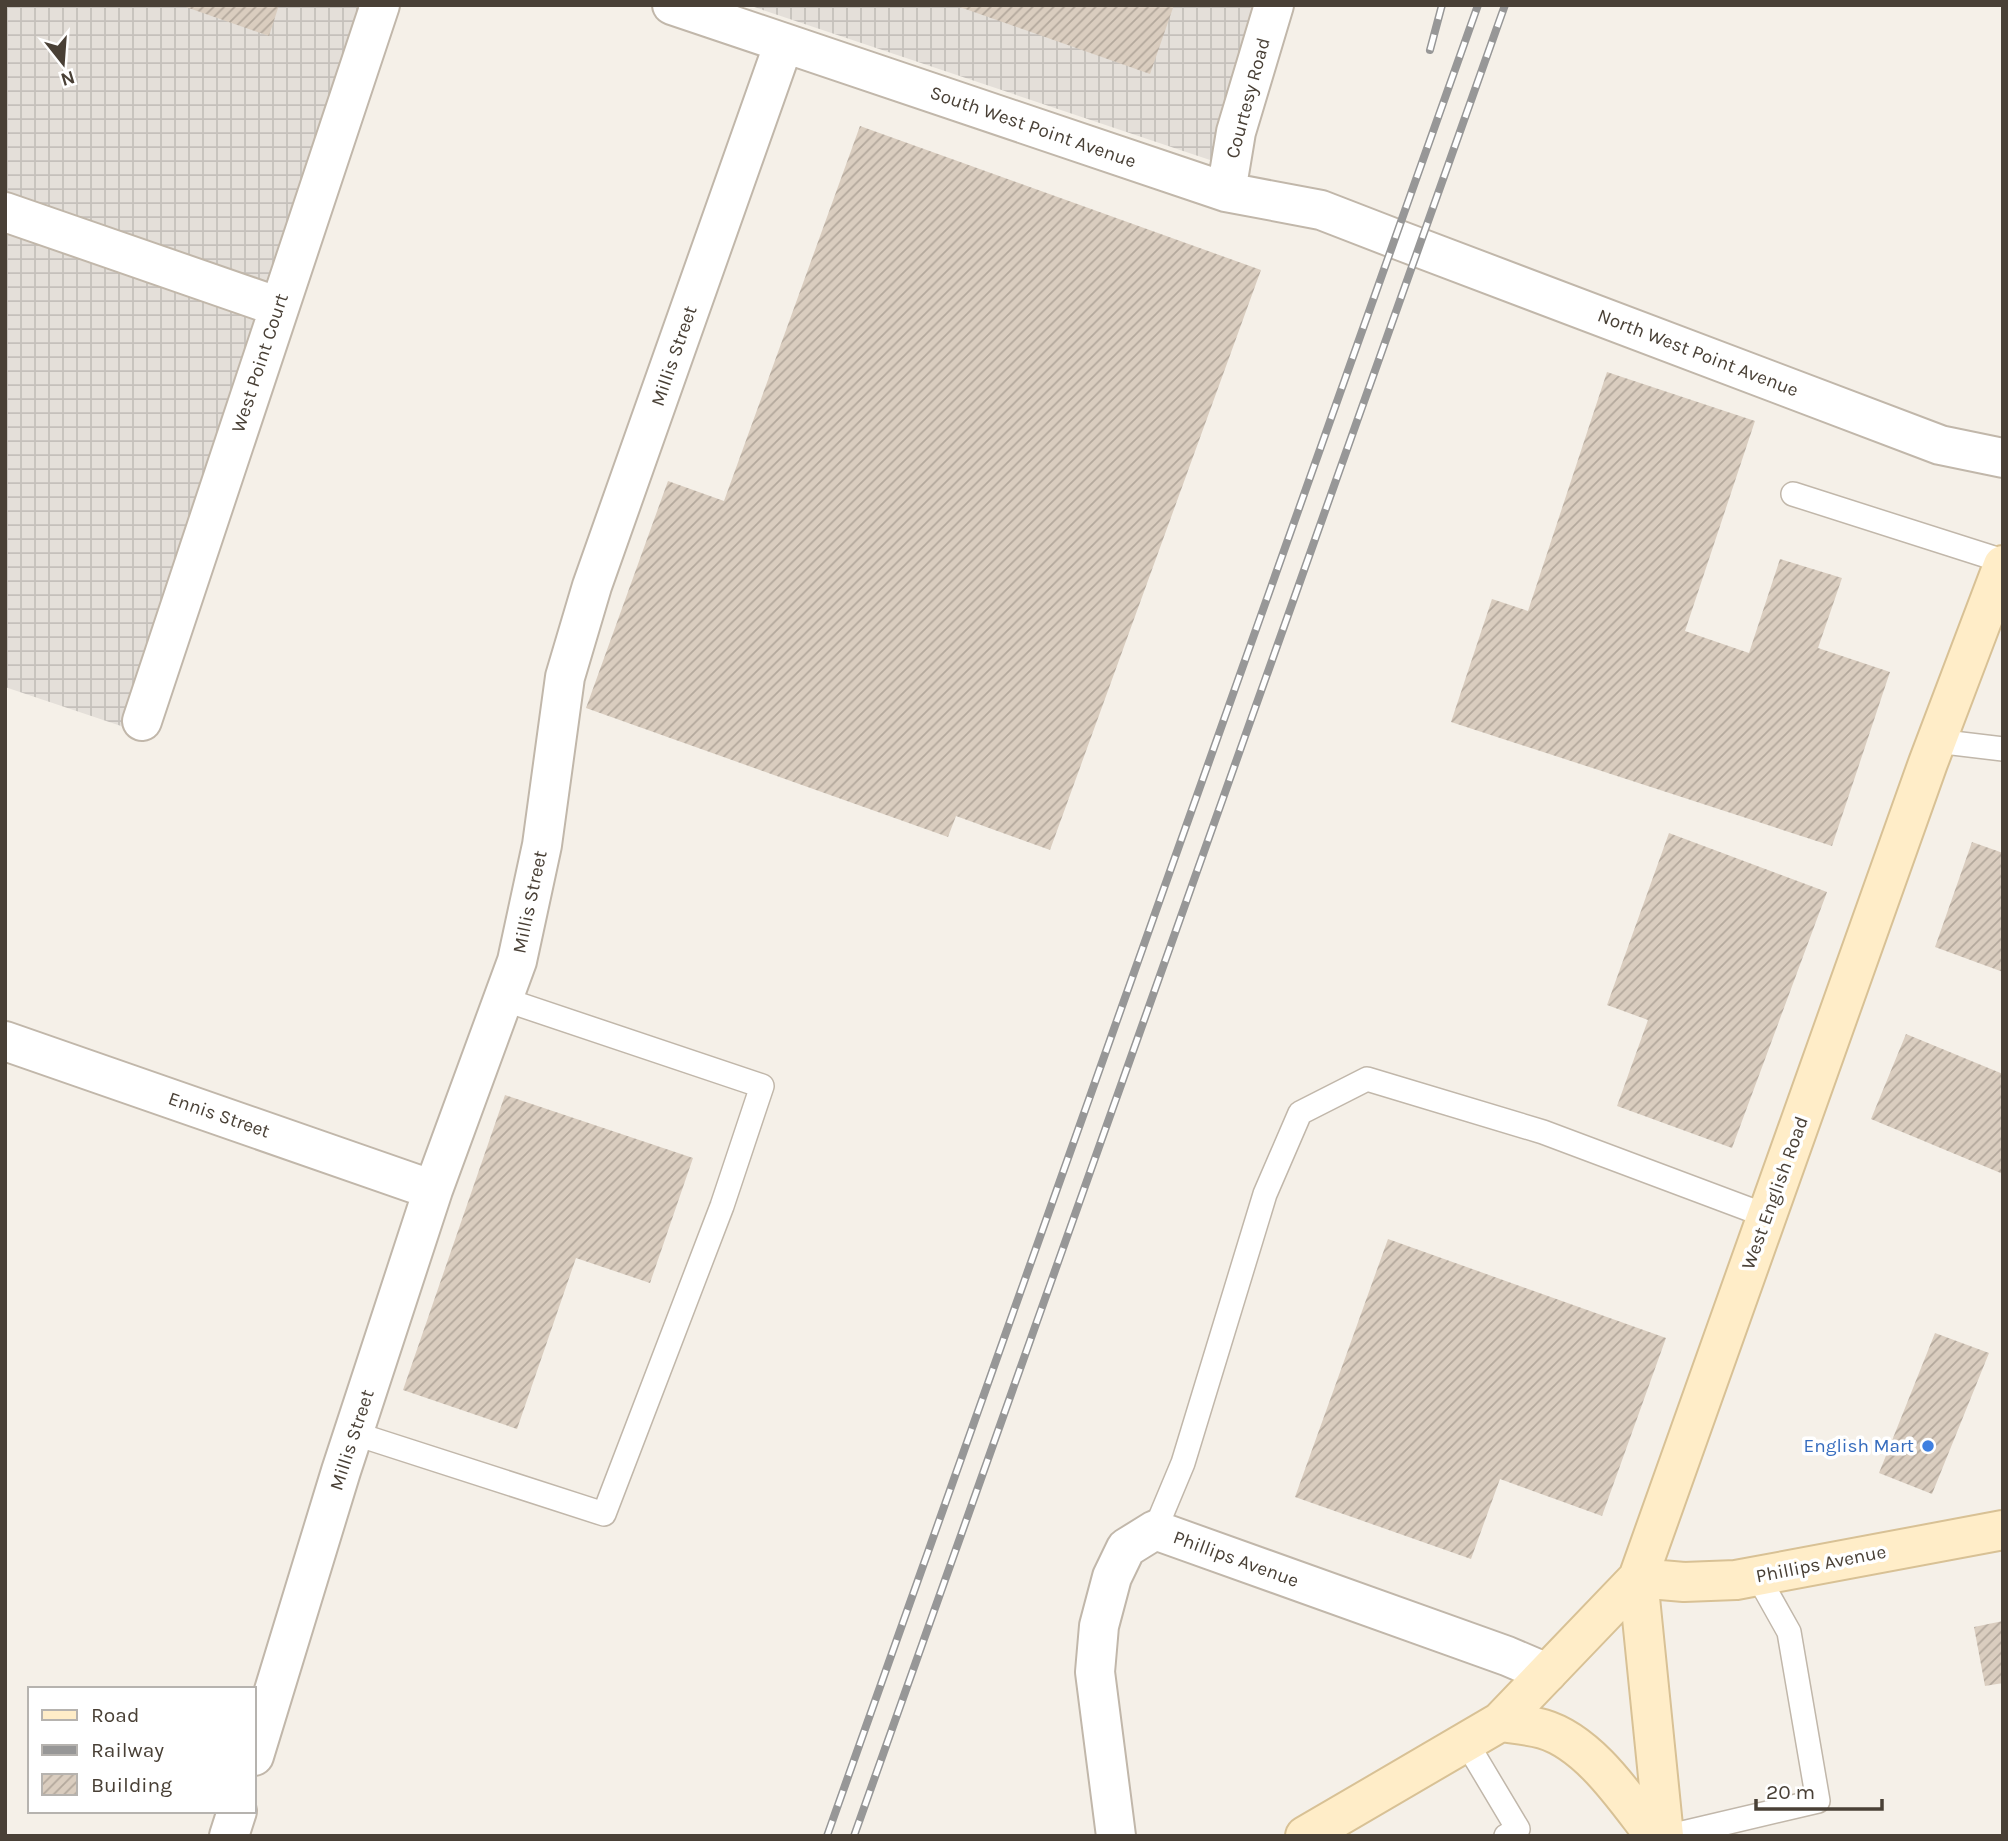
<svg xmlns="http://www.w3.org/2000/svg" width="2008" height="1841" font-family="Karla,sans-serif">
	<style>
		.industrial { fill: url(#industrial-grid) }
		.building { fill: url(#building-hatch) }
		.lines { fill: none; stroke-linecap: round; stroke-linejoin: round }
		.lane-casing { stroke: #c1b7aa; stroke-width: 26 }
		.street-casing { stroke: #c1b7aa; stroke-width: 42 }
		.secondary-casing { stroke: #d8c195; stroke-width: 42 }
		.lane { stroke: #fff; stroke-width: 23 }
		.street { stroke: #fff; stroke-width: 38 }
		.secondary { stroke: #ffedc8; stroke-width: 38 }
		.rail-casing { stroke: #979797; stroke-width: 8 }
		.rail { stroke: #fff; stroke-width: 5; stroke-dasharray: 16; stroke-linecap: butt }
		.shop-dot { fill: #3f7fe0; stroke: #fff; stroke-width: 2.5 }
		.labels { text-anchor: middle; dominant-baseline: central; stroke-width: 7; stroke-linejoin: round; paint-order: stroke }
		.street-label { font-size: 19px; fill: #494036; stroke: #fff }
		.shop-label { font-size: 19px; fill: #366cbe; stroke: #fff; text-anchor: end }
	</style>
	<defs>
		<pattern id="industrial-grid" width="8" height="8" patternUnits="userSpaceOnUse" patternTransform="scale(1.75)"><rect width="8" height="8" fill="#e4dfd9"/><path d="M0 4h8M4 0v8" fill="none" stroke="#c5c0bb"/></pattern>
		<pattern id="building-hatch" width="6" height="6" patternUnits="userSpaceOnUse" patternTransform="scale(1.75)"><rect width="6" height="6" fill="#dacdbf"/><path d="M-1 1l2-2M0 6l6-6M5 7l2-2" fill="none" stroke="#b3a89c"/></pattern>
	</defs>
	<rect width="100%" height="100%" fill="#f5f0e8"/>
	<path class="industrial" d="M 5,5 L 374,5 L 127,728 L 5,687 Z
		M 748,5 L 1264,5 L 1213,161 Z"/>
	<path class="building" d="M 180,5 L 279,5 L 269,36 Z
		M 954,5 L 1174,5 L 1150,74 Z
		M 860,126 L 1261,270 L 1050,850 L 956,816 L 948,837 L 586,708 L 668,481 L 724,501 Z
		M 1607,372 L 1755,421 L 1685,631 L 1749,653 L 1780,559 L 1842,578 L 1818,648 L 1890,672 L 1832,846 L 1451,722 L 1492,599 L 1528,611 Z
		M 1669,833 L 1827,892 L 1732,1148 L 1617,1106 L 1648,1020 L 1607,1005 Z
		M 1972,842 L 2003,853 L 2003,972 L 1935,947 Z
		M 1906,1034 L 2003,1074 L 2003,1174 L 1871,1119 Z
		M 505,1095 L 693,1158 L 650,1283 L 576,1258 L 517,1429 L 403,1390 Z
		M 1388,1239 L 1666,1338 L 1602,1516 L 1500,1479 L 1471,1559 L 1295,1497 Z
		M 1935,1333 L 1989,1353 L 1932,1494 L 1879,1473 Z
		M 2003,1621 L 2003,1683 L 1985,1686 L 1974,1627 Z"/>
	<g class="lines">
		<defs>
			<path id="lane" d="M 1793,494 L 2003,561
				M 1936,741 L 2003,749
				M 353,1433 L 604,1514 L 722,1206 L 762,1086 L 503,999
				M 1155,1530 L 1183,1463 L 1265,1194 L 1300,1113 L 1367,1079 L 1543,1132 L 1767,1216
				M 1466,1742 L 1518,1829 L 1506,1836
				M 1670,1836 L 1818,1801 L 1789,1632 L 1757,1575"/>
			<path id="street" d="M 672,5 L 1226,192 L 1321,210 L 1396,239 L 1940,445 L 2003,458
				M 1226,192 L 1236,132 L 1274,5
				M 5,212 L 279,307
				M 142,721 L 380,5
				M 5,1041 L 433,1190
				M 254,1756 L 341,1471 L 433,1190 L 517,961 L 542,845 L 565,677 L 592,586 L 784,43
				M 229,1836 L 237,1811
				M 1116,1836 L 1095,1672 L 1099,1626 L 1112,1577 L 1126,1548 L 1155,1530 L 1507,1656 L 1547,1673"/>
			<path id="secondary" d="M 1638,1578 L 1684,1582 L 1736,1580 L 2003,1530
				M 1500,1722 C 1514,1724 1529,1725 1543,1729 C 1590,1743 1626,1799 1655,1836
				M 1305,1836 L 1500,1722 L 1638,1578
				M 1664,1836 L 1638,1578 L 1928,763 L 2003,565"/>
		</defs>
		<use href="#lane" class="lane-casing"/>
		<use href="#street" class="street-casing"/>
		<use href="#secondary" class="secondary-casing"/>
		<use href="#lane" class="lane"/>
		<use href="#street" class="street"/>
		<use href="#secondary" class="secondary"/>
		<defs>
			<path id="rail" d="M 1430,50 L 1442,5
				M 827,1836 L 1478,5
				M 854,1836 L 1505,5"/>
		</defs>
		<use href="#rail" class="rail-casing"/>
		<use href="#rail" class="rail"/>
	</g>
	<circle class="shop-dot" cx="1928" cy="1446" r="7"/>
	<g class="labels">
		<g class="street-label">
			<text transform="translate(1248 98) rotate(-75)">Courtesy Road</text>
			<text transform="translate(1033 127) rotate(19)">South West Point Avenue</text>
			<text transform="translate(1698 353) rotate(21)">North West Point Avenue</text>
			<text transform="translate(674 356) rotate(-71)">Millis Street</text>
			<text transform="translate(260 363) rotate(-72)">West Point Court</text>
			<text transform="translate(530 902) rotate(-78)">Millis Street</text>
			<text transform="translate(219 1115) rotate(19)">Ennis Street</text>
			<text transform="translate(1775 1193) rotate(-70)">West English Road</text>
			<text transform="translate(352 1440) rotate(-72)">Millis Street</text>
			<text transform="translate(1236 1559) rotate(20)">Phillips Avenue</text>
			<text transform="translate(1821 1564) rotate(-11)">Phillips Avenue</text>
		</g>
		<g class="shop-label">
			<text x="1914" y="1446">English Mart</text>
		</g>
	</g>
	<rect width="2008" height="1841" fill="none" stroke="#494036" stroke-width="14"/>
	<rect x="28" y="1687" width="228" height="126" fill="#ffffff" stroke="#b6b3af" stroke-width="2"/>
	<rect x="42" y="1710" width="35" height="10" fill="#ffedc8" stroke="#b6b3af" stroke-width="2"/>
	<text x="91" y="1722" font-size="21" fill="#494036">Road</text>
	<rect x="42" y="1745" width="35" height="10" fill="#979797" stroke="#b6b3af" stroke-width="2"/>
	<text x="91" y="1757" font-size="21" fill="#494036">Railway</text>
	<rect x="42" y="1774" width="35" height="21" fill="url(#building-hatch)" stroke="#b6b3af" stroke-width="2"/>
	<text x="91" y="1792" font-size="21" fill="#494036">Building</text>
	<g transform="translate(63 63) rotate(163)" stroke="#ffffff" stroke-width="5" paint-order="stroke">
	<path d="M0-5L12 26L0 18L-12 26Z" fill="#494036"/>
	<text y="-10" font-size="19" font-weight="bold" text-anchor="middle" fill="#494036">N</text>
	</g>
	<path d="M1756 1799v10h126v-10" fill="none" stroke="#494036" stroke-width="3.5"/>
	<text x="1766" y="1799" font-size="21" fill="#494036" stroke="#ffffff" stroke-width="5" paint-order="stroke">20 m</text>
</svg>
